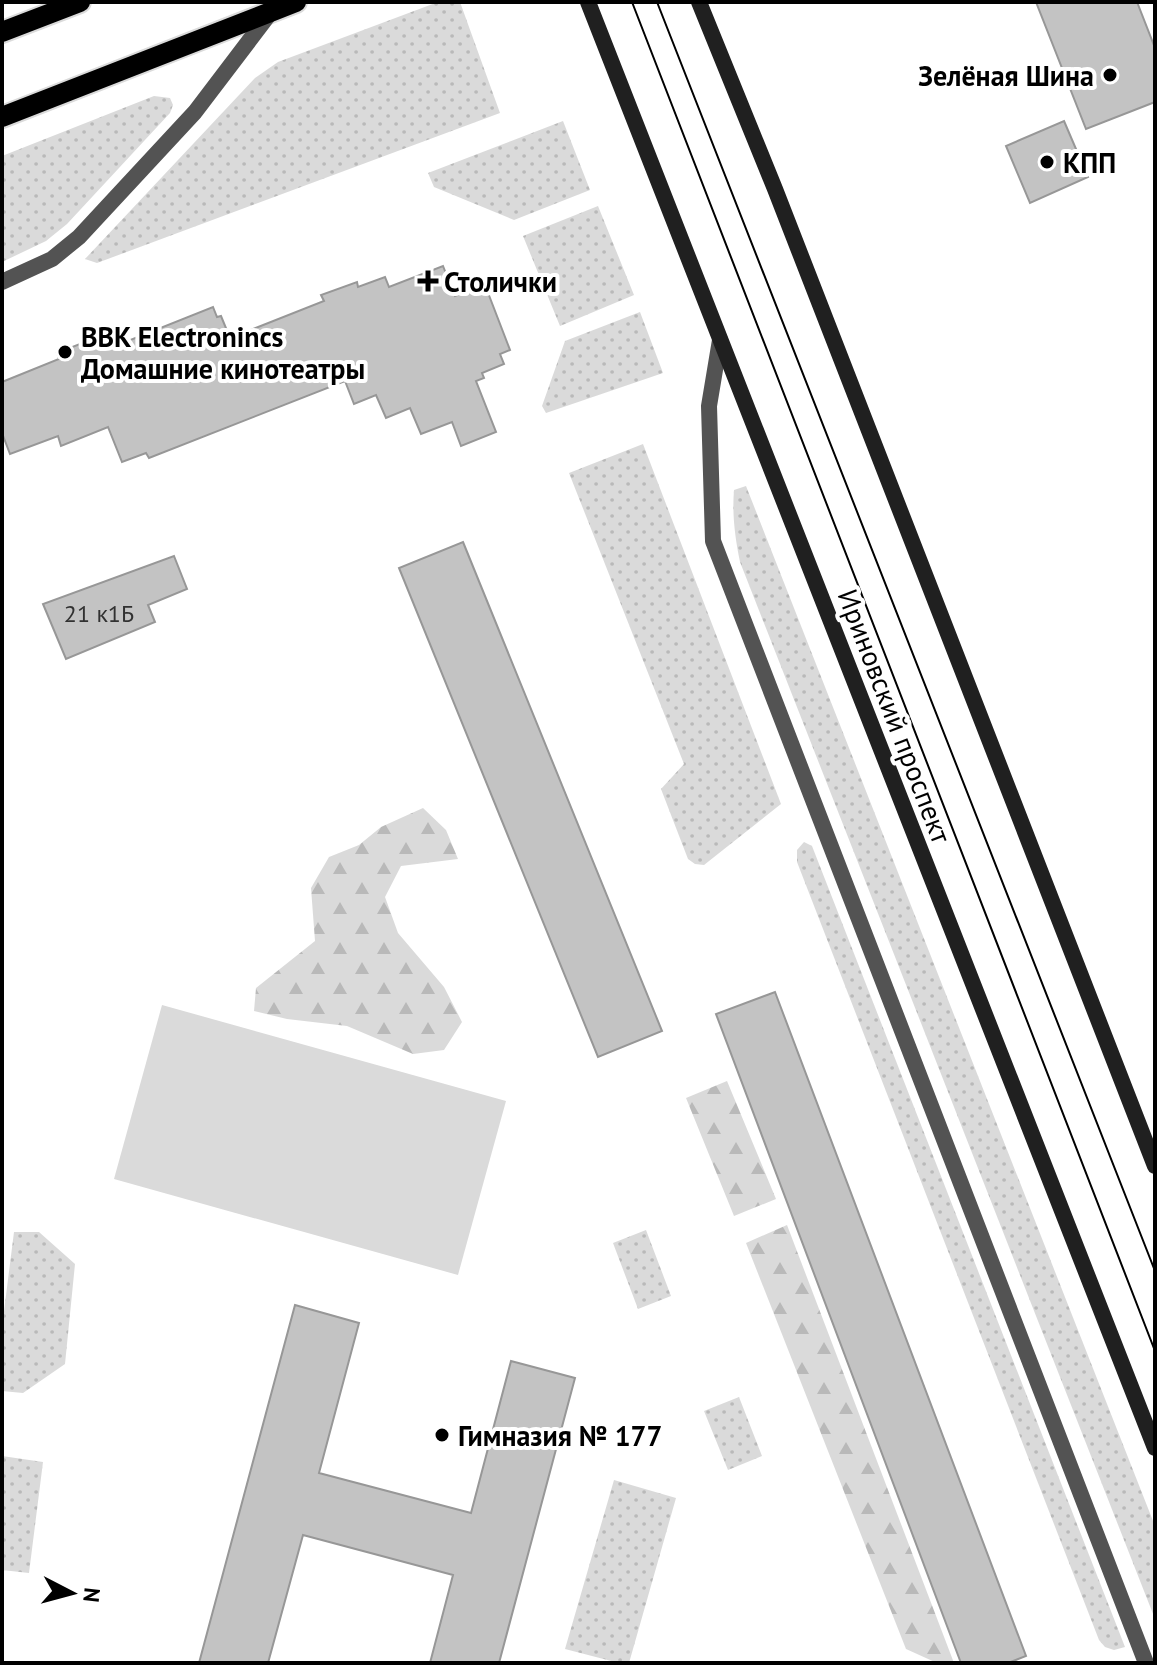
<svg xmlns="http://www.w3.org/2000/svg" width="1157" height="1665" font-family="'PT Sans',sans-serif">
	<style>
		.grass { fill: url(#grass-dots) }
		.forest { fill: url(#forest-firs) }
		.garden { fill: #dadada }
		.building { fill: #c3c3c3; stroke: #979797; stroke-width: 2 }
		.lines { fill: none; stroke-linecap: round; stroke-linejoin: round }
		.primary-casing { stroke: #dbdbdb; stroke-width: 24 }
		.street { stroke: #535353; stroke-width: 16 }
		.secondary { stroke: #202020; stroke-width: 16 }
		.primary { stroke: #000; stroke-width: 20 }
		.tram { stroke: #000; stroke-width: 2 }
		.poi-dot { fill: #000; stroke: #fff; stroke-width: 3 }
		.labels { text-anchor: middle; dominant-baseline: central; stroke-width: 8; stroke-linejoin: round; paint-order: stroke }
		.number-label { font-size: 24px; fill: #313131 }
		.poi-label { font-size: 28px; font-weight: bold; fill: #000; stroke: #fff; text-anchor: start }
		.street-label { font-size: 28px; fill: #000; stroke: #fff }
	</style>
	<defs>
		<pattern id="grass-dots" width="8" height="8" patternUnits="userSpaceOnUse" patternTransform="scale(2)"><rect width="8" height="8" fill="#dadada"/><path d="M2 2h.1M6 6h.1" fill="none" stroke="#b9b9b9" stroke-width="1.8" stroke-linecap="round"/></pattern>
		<pattern id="forest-firs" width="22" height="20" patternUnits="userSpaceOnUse" patternTransform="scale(2)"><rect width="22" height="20" fill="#dadada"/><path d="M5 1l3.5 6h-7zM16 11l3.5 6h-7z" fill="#b9b9b9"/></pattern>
	</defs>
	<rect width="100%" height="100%" fill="#fff"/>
	<path class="grass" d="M 438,2 L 460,2 L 500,113 L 97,263 L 85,259 L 255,78 L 278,62 Z
		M 154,96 L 170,98 L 173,105 L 170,113 L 67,224 L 46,241 L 2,262 L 2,156 Z
		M 563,121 L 590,190 L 514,220 L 434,187 L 428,173 Z
		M 598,206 L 634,295 L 560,326 L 523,236 Z
		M 640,312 L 663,373 L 546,413 L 542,406 L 565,341 Z
		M 643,444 L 781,804 L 704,865 L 695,864 L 688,859 L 661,789 L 684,764 L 569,473 Z
		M 746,486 L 1155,1526 L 1155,1619 L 740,562 C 735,537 732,515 734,490 Z
		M 804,842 L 812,846 L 1125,1647 L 1114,1650 L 1105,1647 L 1099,1640 L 797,862 L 797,850 Z
		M 646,1230 L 671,1296 L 638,1309 L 613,1243 Z
		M 14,1232 L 39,1232 L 75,1264 L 65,1364 L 23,1393 L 2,1391 L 2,1327 Z
		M 739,1397 L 762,1456 L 728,1470 L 704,1411 Z
		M 2,1456 L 43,1462 L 29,1573 L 2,1570 Z
		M 614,1480 L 676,1498 L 629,1663 L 619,1663 L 565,1649 Z"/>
	<path class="forest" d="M 423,808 L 446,830 L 458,859 L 401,866 L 385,897 L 398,933 L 444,987 L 462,1022 L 444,1050 L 413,1054 L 347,1026 L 287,1019 L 254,1011 L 256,988 L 315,941 L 311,888 L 329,857 L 359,845 L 381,827 Z
		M 727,1081 L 776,1199 L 734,1216 L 686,1098 Z
		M 787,1225 L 954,1663 L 937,1663 L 906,1649 L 746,1243 Z"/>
	<path class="garden" d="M 162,1005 L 506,1101 L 458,1275 L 114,1179 Z"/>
	<path class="building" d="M 1036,2 L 1137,2 L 1155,48 L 1155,102 L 1086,129 Z
		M 1064,121 L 1088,177 L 1030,203 L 1006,146 Z
		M 443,266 L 455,296 L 485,285 L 510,350 L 500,354 L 504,364 L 482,373 L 484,378 L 476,381 L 496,432 L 461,446 L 452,422 L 421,434 L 410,408 L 386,418 L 376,395 L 354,404 L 345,381 L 149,458 L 146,453 L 122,462 L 108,427 L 61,446 L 58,436 L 10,454 L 2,433 L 2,382 L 59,359 L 57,353 L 90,340 L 93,346 L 120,335 L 123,343 L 213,307 L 217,317 L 221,316 L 230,338 L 324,301 L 321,295 L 357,282 L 358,287 L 385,277 L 389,287 Z
		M 463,542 L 662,1031 L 598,1057 L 399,568 Z
		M 174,556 L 187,589 L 148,605 L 155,622 L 66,659 L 43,604 Z
		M 775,992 L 1026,1656 L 1008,1663 L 961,1663 L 716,1014 Z
		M 295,1305 L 359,1323 L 319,1473 L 471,1513 L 511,1361 L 575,1378 L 499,1663 L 430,1663 L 453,1575 L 303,1535 L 268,1663 L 199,1663 Z"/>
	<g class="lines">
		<defs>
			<path id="primary" d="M 2,32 L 80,2
				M 2,117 L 296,2"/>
		</defs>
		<use href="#primary" class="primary-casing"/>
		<path class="street" d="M 2,282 L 52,259 L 79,237 L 195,112 L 271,12
			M 720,340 L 709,406 L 713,541 L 1146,1663"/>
		<path class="secondary" d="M 588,2 L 1155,1448
			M 699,2 L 775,189 L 1155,1166"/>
		<use href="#primary" class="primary"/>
		<path class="tram" d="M 632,2 L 1155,1351
			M 657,2 L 1155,1271"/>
	</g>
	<g class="poi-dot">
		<circle cx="1110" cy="75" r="8"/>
		<circle cx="1047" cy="162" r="8"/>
		<path d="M424 269h8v8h8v8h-8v8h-8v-8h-8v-8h8z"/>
		<circle cx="65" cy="352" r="8"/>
		<circle cx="442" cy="1435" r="8"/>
	</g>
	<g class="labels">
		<g class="number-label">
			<text x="99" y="613">21 к1Б</text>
		</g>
		<g class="poi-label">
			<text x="1094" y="75" text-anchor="end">Зелёная Шина</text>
			<text x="1063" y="162">КПП</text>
			<text x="444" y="281">Столички</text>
			<text x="81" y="336">BBK Electronincs<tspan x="81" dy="32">Домашние кинотеатры</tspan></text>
			<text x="458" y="1435">Гимназия № 177</text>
		</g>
		<g class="street-label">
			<text transform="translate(895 716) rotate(69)">Ириновский проспект</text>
		</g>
	</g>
	<rect width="1157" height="1665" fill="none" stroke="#000000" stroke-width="8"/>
	<g transform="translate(72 1593) rotate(96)" stroke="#ffffff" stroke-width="6" paint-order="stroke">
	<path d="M0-6L14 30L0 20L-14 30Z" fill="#000000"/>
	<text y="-12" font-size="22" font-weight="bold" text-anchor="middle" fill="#000000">N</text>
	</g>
</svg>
